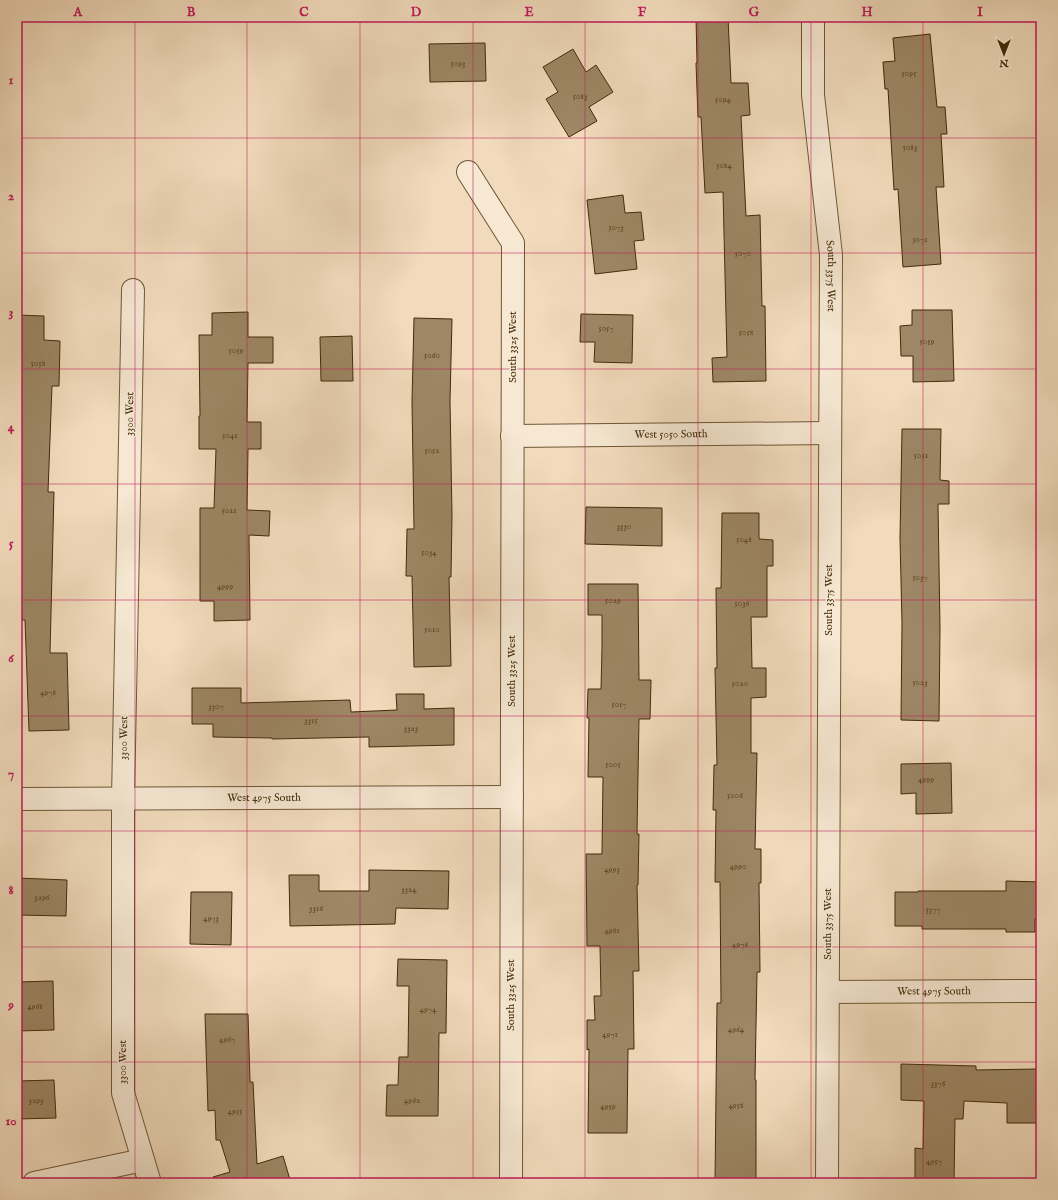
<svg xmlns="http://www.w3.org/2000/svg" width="1058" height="1200" font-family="'IM FELL English',serif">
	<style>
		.building { fill: #9d8765; stroke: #422b07 }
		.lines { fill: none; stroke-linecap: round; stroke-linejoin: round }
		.minor-casing { stroke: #6e5734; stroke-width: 24 }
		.minor { stroke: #f6e8d3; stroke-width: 22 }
		.grid { fill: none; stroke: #c2185b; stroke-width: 1; stroke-opacity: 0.55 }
		.labels { text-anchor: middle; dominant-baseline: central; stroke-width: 3; stroke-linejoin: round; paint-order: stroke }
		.number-label { font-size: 9px; fill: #59421e }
		.street-label { font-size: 11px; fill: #422b07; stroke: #f6e8d3 }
		.neatline { fill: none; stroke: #c2185b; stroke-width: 1.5 }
		.grid-label { font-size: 13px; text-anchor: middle; font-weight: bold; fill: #c2185b }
	</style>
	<rect width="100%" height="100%" fill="#f1dbbc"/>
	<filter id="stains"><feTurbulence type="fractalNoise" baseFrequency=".005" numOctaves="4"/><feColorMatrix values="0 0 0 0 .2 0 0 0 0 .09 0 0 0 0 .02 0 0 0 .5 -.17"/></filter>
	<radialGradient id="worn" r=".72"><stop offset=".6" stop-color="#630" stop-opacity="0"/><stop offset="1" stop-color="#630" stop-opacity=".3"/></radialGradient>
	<path class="building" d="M 696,17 L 728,17 L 731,83 L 748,83 L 750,115 L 741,116 L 746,216 L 760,215 L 762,306 L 765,306 L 766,381 L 713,382 L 712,358 L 727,357 L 723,192 L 705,193 L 701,117 L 698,117 L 696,63 L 697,63 Z
		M 930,34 L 937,107 L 945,107 L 947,134 L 941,134 L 944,187 L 936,187 L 941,264 L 903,267 L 898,189 L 894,190 L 888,89 L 885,89 L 883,62 L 895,61 L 893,38 Z
		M 485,43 L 486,81 L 430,82 L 429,44 Z
		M 573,49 L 586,72 L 596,65 L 613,92 L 589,107 L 597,121 L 569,137 L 546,99 L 558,92 L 543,67 Z
		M 623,195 L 625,213 L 641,212 L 644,240 L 634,241 L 637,269 L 595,274 L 587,200 Z
		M 912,310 L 952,310 L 954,381 L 913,382 L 913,356 L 901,356 L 900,326 L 912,325 Z
		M 248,312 L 248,337 L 273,337 L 273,363 L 248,363 L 247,422 L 261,422 L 261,449 L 248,449 L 247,510 L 270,511 L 269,536 L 249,535 L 250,620 L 214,621 L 214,601 L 200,601 L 200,508 L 214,508 L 216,449 L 199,449 L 199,416 L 200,416 L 199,335 L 212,335 L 212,313 Z
		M 581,314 L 633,315 L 632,363 L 594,362 L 595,342 L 580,342 Z
		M 17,315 L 44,316 L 44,340 L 60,341 L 59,386 L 52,386 L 48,492 L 54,492 L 50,653 L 67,653 L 69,730 L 29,731 L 25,620 L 17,620 Z
		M 414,318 L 452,319 L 450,401 L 452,516 L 451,577 L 449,577 L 451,666 L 414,667 L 412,576 L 406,576 L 407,529 L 414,529 L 412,401 Z
		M 352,336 L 353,381 L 321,381 L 320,337 Z
		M 902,429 L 941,429 L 940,480 L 949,481 L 949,504 L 938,504 L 940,629 L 939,721 L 901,720 L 902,623 L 900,538 Z
		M 586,507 L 662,508 L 662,546 L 585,544 Z
		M 722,513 L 759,513 L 759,539 L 773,540 L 773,566 L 767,566 L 767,617 L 751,617 L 752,668 L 766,668 L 766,697 L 751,698 L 751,753 L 757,753 L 755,849 L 761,849 L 761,883 L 759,883 L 760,972 L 757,972 L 755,1080 L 756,1080 L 756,1183 L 715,1183 L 717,1003 L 721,1003 L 720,882 L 715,882 L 716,810 L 713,810 L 714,765 L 717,765 L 715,668 L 717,668 L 716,588 L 721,588 Z
		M 588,584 L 638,584 L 639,680 L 651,680 L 650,719 L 639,719 L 637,834 L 639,834 L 638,885 L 637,885 L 639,971 L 633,971 L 634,1049 L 628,1049 L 627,1133 L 588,1133 L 589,1049 L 587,1050 L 587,1020 L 595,1020 L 594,996 L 601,996 L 600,946 L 587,946 L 586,854 L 602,854 L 603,777 L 588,777 L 589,718 L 587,718 L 588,689 L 601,689 L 602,647 L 602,615 L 588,615 Z
		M 192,688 L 241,688 L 241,703 L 350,700 L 351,712 L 397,710 L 396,694 L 424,694 L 424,709 L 454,708 L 454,745 L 369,747 L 369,737 L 272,739 L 272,738 L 213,737 L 213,724 L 192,724 Z
		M 951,763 L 952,813 L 916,814 L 916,793 L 901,794 L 901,764 Z
		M 369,870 L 449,871 L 448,909 L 396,908 L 395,924 L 290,926 L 289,875 L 319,875 L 319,891 L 369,891 Z
		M 17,878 L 67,880 L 66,916 L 17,915 Z
		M 1006,881 L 1041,882 L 1041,919 L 1035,919 L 1035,932 L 1006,932 L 1006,929 L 922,929 L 922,926 L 895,926 L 895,892 L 918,892 L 918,891 L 1006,891 Z
		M 191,892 L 232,892 L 231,945 L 190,944 Z
		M 398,959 L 447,960 L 446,1033 L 439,1033 L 438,1116 L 386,1116 L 387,1085 L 398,1085 L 399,1057 L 408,1057 L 409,986 L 397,986 Z
		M 53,981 L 54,1030 L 17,1031 L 17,982 Z
		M 205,1014 L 248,1014 L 250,1082 L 253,1082 L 257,1164 L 283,1156 L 291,1183 L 214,1183 L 213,1177 L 230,1172 L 220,1140 L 216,1140 L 215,1110 L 208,1111 Z
		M 901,1064 L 976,1066 L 976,1070 L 1038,1069 L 1038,1086 L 1041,1086 L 1041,1123 L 1007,1123 L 1007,1103 L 964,1101 L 963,1119 L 955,1119 L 954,1183 L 915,1183 L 915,1148 L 923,1149 L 924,1101 L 901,1100 Z
		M 54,1080 L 56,1118 L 17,1119 L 17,1081 Z"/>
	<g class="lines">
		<defs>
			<g id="minor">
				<path id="s1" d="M 813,17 L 813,95 L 831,255 L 827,1183"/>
				<path d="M 468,172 L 513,243 L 511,1183"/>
				<path d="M 133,290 L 123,798 L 123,1093 L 150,1183"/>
				<path id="s2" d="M 512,436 L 830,433"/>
				<path id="s3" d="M 17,799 L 512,797"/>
				<path id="s4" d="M 828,992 L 1041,991"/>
				<path d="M 34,1183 L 143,1160"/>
			</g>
		</defs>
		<use href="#minor" class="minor-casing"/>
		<use href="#minor" class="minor"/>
	</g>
	<path class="grid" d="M 135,17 L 135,1183M 247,17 L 247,1183M 360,17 L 360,1183M 473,17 L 473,1183M 585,17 L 585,1183M 698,17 L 698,1183M 811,17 L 811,1183M 923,17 L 923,1183M 17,138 L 1041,138M 17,253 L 1041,253M 17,369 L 1041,369M 17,484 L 1041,484M 17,600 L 1041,600M 17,716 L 1041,716M 17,831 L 1041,831M 17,947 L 1041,947M 17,1062 L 1041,1062"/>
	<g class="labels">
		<g class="number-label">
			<text x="458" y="63">5093</text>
			<text x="909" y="73">5095</text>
			<text x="580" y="96">5083</text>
			<text x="723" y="99">5094</text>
			<text x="910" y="147">5083</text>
			<text x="724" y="165">5084</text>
			<text x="616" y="227">5073</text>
			<text x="920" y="239">5071</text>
			<text x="743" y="253">5070</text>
			<text x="606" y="328">5057</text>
			<text x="746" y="332">5058</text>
			<text x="927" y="341">5059</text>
			<text x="236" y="350">5059</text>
			<text x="432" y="355">5060</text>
			<text x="38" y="363">5058</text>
			<text x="230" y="435">5041</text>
			<text x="432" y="450">5052</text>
			<text x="921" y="455">5051</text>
			<text x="229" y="510">5021</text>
			<text x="624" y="526">3330</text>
			<text x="744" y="539">5048</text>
			<text x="429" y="552">5034</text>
			<text x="920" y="577">5037</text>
			<text x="225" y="586">4999</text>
			<text x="613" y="600">5029</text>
			<text x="742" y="603">5036</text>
			<text x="432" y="629">5010</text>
			<text x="920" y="682">5023</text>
			<text x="740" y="683">5020</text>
			<text x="48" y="692">4978</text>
			<text x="619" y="704">5017</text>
			<text x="216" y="706">3307</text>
			<text x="311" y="720">3315</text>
			<text x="411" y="728">3323</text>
			<text x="613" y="764">5005</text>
			<text x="926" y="779">4999</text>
			<text x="735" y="795">5006</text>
			<text x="738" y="866">4990</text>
			<text x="612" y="869">4993</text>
			<text x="409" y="889">3324</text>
			<text x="42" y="897">3296</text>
			<text x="316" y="908">3316</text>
			<text x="933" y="909">3377</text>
			<text x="211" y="918">4973</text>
			<text x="612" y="930">4981</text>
			<text x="740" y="944">4976</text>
			<text x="35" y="1006">4968</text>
			<text x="428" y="1009">4974</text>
			<text x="736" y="1029">4964</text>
			<text x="610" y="1034">4971</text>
			<text x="227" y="1039">4967</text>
			<text x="938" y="1083">3376</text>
			<text x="36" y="1100">3293</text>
			<text x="412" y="1100">4962</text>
			<text x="736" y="1105">4958</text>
			<text x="608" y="1106">4959</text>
			<text x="235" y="1111">4955</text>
			<text x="934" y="1161">4957</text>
		</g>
		<g class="street-label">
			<text stroke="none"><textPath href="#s1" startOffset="260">South 3375 West</textPath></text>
			<text transform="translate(513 347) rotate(-90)">South 3325 West</text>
			<text transform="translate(130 414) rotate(-89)">3300 West</text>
			<text stroke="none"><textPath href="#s2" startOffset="159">West 5050 South</textPath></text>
			<text transform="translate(829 600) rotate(-90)">South 3375 West</text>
			<text transform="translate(512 671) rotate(-90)">South 3325 West</text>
			<text transform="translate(124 738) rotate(-89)">3300 West</text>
			<text stroke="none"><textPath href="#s3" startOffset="247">West 4975 South</textPath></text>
			<text transform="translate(828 924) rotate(-90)">South 3375 West</text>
			<text stroke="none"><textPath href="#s4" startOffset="106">West 4975 South</textPath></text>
			<text transform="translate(511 995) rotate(-90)">South 3325 West</text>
			<text transform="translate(123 1062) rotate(-90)">3300 West</text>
		</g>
	</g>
	<rect width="1058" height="1200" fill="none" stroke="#f1dbbc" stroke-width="44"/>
	<g transform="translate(1004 54) rotate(180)" stroke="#f6e8d3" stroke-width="3" paint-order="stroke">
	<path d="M0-3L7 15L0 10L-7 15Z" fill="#422b07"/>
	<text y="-6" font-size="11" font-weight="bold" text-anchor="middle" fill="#422b07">N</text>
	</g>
	<rect x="22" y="22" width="1014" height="1156" class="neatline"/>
	<g class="grid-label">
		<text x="78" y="16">A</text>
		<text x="191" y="16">B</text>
		<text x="304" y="16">C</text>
		<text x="416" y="16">D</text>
		<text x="529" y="16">E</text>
		<text x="642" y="16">F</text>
		<text x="754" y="16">G</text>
		<text x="867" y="16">H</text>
		<text x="980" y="16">I</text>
		<text x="11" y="84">1</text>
		<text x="11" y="200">2</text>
		<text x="11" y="316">3</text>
		<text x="11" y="431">4</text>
		<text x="11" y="547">5</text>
		<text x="11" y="662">6</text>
		<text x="11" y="778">7</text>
		<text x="11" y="894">8</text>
		<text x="11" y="1009">9</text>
		<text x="11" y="1125">10</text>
	</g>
	<rect width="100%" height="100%" filter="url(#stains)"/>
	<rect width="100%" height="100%" fill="url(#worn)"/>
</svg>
